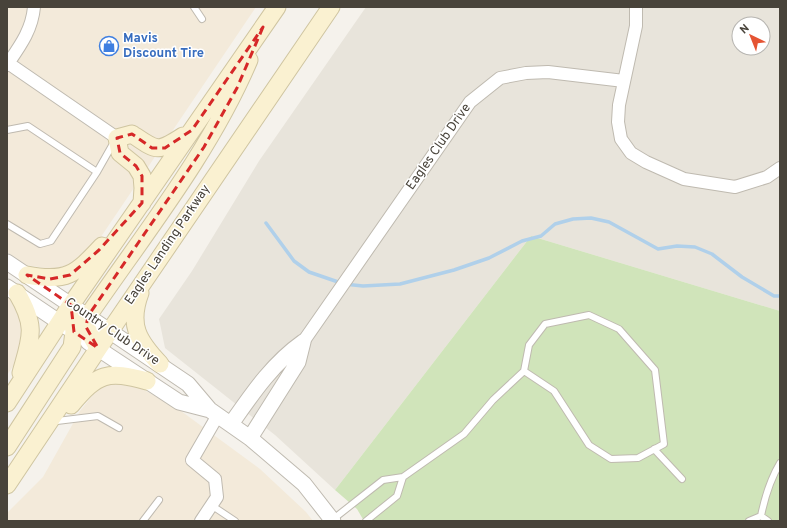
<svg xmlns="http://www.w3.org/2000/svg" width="787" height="528" font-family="Overpass,sans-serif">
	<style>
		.residential { fill: #e8e4db; fill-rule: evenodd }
		.commercial { fill: #f3eada }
		.green { fill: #d0e4ba }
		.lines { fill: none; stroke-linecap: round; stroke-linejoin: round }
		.stream { stroke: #b0d0ea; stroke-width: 3.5 }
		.service-casing { stroke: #bfbab0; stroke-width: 8 }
		.minor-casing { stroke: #bfbab0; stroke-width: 14 }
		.tertiary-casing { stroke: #bfbab0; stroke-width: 17 }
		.secondary-casing { stroke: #cfc5a1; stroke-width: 19 }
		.service { stroke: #fff; stroke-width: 6 }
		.minor { stroke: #fff; stroke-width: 12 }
		.tertiary { stroke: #fff; stroke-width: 15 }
		.secondary { stroke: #faf1d1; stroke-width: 17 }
		.marked { fill: none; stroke: #d62828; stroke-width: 3; stroke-dasharray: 8 5; stroke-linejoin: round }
		.labels { text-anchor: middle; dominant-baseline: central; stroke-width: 3; stroke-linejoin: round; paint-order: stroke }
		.shop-label { font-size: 13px; font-weight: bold; fill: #366cbe; stroke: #fff; text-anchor: start }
		.street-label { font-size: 13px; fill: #48433a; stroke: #fff }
	</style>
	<rect width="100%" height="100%" fill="#f5f2ec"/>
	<path class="residential" d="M 366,7 L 780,7 L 780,311 L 531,236 L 335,490 L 275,435 L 165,348 L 159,319 L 192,271 L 259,161 ZM 739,24 L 763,24 L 763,48 L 739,48 Z"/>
	<path class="commercial" d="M 7,7 L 256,7 L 88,256 L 64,271 L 26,265 L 7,252 Z
		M 7,297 L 19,304 L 29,343 L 7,375 Z
		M 125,379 L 181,411 L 260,469 L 306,512 L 313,521 L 7,521 L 7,513 L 43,477 L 80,411 L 100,386 Z"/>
	<path class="green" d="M 531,236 L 780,311 L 780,521 L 364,521 L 357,509 L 335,490 Z"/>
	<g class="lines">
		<path class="stream" d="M 266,223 L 294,261 L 309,272 L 344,284 L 363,286 L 400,284 L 454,270 L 489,258 L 522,241 L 541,236 L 555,224 L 573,219 L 591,218 L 609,222 L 658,249 L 677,246 L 695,247 L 712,254 L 742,277 L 774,296 L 780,296"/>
		<defs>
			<path id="service" d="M 194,7 L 202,19
				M 7,130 L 28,126 L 97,172 L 51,241 L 40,244 L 7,224
				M 97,172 L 114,142
				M 57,421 L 98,416 L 119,428
				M 654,449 L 682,479
				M 211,505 L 235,521
				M 761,516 C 765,496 770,480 780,463
				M 332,520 L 383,480 L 403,477 L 464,434 L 493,400 L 524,371 L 529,345 L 545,324 L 589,315 L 619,329 L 655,370 L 664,444 L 638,458 L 611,459 L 589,445 L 554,391 L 524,371
				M 143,521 L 159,500
				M 366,521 L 397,496 L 403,477
				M 749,521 L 761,516 L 768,521"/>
			<path id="minor" d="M 636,7 L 636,26 L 619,105 L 618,122 L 621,139 L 631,153 L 646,162 L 684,179 L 735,187 L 767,177 L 780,168
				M 8,63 L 117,138
				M 7,65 C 20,46 32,30 34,7
				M 303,342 L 470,102 L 500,78 L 526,73 L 548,72 L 624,81
				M 201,521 L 217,497 L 215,479 L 192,460 L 218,415"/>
			<path id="tertiary" d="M 7,262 L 188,384 L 210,410 L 250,438 L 304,484 L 333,521
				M 7,287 L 68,328
				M 88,342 L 179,402 L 210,410
				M 231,424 C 252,394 272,364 303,342
				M 250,438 L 298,362 L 303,342"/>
			<path id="secondary" d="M 142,203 L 143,188 L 142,176 L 136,166 L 120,153 L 117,138 L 132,134 C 157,151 157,153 183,136
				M 27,275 C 66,283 76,274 102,246
				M 17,293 C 37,327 31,337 21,373
				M 140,293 C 128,325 138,341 160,364
				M 98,348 L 86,327 L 88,316 C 144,234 210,152 249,60
				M 7,403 L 71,305 L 277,7
				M 71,405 C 98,373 107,370 147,381
				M 7,447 L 72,347 L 74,332 L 71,305
				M 7,485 L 110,331 L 331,7"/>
		</defs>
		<use href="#service" class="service-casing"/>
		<use href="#minor" class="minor-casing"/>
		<use href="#tertiary" class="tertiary-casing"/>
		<use href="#secondary" class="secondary-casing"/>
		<use href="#service" class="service"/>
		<use href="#minor" class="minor"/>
		<use href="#tertiary" class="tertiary"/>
		<use href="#secondary" class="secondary"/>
	</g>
	<path class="marked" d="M 263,27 L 237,88 L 204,147 L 88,316 L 86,327 L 98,348 L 74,332 L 71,305 L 27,275 L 50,279 L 70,275 L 99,250 L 142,203 L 142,176 L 136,166 L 120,153 L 117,138 L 132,134 L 152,148 L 165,148 L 192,130 Z"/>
	<defs>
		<symbol id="shop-ring" viewBox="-11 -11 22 22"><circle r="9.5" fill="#fff" stroke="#3f7fe0" stroke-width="1.5"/><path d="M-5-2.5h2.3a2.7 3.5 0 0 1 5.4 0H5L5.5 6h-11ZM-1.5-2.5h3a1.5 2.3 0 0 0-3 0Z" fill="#3f7fe0"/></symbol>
	</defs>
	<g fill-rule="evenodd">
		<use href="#shop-ring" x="98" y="35" width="22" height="22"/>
	</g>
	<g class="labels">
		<g class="shop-label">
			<text x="123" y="39">Mavis<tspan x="123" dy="15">Discount Tire</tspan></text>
		</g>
		<g class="street-label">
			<text transform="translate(439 147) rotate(-55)">Eagles Club Drive</text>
			<text transform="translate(168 245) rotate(-56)">Eagles Landing Parkway</text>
			<text transform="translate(112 332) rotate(34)">Country Club Drive</text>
		</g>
	</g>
	<rect width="787" height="528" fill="none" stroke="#48433a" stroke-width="16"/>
	<g transform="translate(751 36) rotate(317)"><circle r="19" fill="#ffffff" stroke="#b6b4b0"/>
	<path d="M0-3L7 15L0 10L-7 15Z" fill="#e55433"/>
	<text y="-6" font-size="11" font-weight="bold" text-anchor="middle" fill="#48433a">N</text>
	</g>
</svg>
